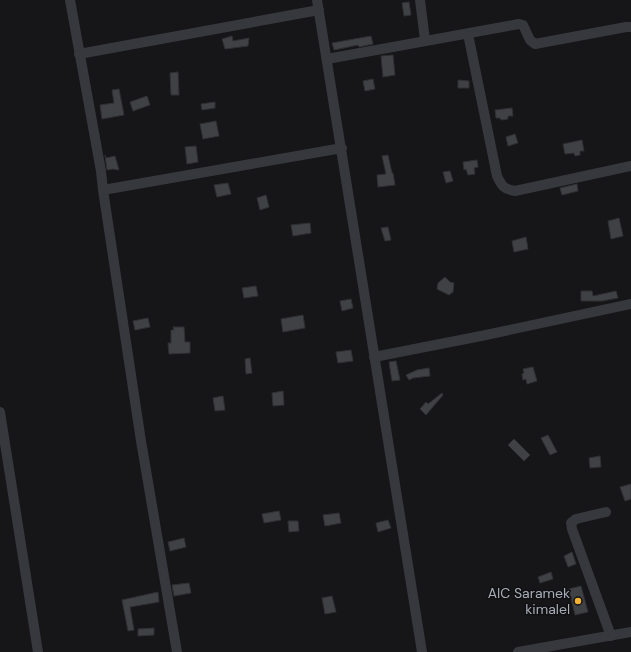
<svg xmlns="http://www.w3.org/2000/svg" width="631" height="652" font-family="'DM Sans',sans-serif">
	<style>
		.building { fill: #404145; stroke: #303034 }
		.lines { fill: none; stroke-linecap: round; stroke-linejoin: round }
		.minor { stroke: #37383d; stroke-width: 10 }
		.poi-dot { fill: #f2b134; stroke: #111113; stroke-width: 1.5 }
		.labels { text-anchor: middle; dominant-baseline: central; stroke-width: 3; stroke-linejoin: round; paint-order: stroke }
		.poi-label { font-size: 14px; fill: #a8adb8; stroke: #111113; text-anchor: end }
	</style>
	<rect width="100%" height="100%" fill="#161618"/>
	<path class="building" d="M 409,2 L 411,15 L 404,16 L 402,3 Z
		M 232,36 L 233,41 L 249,38 L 248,46 L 225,49 L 222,39 Z
		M 371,36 L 373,44 L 359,47 L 358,45 L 334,50 L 332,43 Z
		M 393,55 L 395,75 L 383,77 L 381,56 Z
		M 178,72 L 179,95 L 171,95 L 170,73 Z
		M 373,79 L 375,89 L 365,91 L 363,81 Z
		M 458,80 L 469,81 L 469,88 L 458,88 Z
		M 119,89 L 124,115 L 102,119 L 100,105 L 114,103 L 112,90 Z
		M 147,96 L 150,105 L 133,111 L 130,102 Z
		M 215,102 L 215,108 L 202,110 L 201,104 Z
		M 512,108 L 513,116 L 508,116 L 508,119 L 501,120 L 500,118 L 496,118 L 495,110 Z
		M 216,121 L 219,136 L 203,139 L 200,124 Z
		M 515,134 L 518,143 L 508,146 L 506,137 Z
		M 582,140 L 584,151 L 580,151 L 580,155 L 575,156 L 574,153 L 565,154 L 563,144 Z
		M 196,146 L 198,162 L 187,164 L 185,147 Z
		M 105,155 L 106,158 L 115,156 L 119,170 L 113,169 L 107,170 Z
		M 388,155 L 392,173 L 393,173 L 395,185 L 378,187 L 377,175 L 386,174 L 382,156 Z
		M 477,160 L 478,167 L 474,168 L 475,174 L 468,175 L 466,169 L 464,170 L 463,162 Z
		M 450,171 L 453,181 L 446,183 L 443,172 Z
		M 228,183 L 231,194 L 217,197 L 214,185 Z
		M 577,184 L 578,191 L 562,195 L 560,188 Z
		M 266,195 L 269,207 L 260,210 L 257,198 Z
		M 619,218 L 623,236 L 611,239 L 608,221 Z
		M 310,223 L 311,233 L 293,236 L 291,225 Z
		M 388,227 L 391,240 L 385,241 L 381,228 Z
		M 526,237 L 528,249 L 514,252 L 512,241 Z
		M 445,277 L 450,282 L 454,283 L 453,292 L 449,295 L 437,289 L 438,283 Z
		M 256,286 L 258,296 L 244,298 L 242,288 Z
		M 581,291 L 592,291 L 593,296 L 616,291 L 618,298 L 602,301 L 581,301 Z
		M 351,299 L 353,308 L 342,311 L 340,301 Z
		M 303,315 L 305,328 L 283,332 L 281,319 Z
		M 148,318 L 150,327 L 135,330 L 133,321 Z
		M 173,327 L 184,327 L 185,342 L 190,342 L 190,353 L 169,354 L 168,343 L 171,343 L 171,330 L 174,330 Z
		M 351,350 L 353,361 L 338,363 L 336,352 Z
		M 250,358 L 252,373 L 246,374 L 245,359 Z
		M 396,361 L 400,380 L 392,381 L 389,362 Z
		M 533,367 L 537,381 L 527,384 L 526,379 L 523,380 L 522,374 L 524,373 L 523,369 Z
		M 429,368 L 430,376 L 413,378 L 409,380 L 406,375 L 417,370 Z
		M 283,391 L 284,405 L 273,406 L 272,393 Z
		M 442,393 L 443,395 L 426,415 L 420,409 L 426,402 L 428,404 Z
		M 223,396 L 225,410 L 215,411 L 213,398 Z
		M 548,435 L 557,452 L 550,455 L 541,438 Z
		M 514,439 L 530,455 L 524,461 L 508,445 Z
		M 600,456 L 601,467 L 590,468 L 589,458 Z
		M 631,484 L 631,499 L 625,501 L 620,487 Z
		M 279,511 L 281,520 L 264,523 L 262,514 Z
		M 339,513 L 341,523 L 325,526 L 323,515 Z
		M 388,520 L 391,528 L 378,532 L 376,523 Z
		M 288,521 L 298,521 L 299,531 L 289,532 Z
		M 184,538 L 186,547 L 170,551 L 168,542 Z
		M 572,552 L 576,564 L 568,567 L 564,556 Z
		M 551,572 L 553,579 L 540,583 L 538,577 Z
		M 189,583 L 191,593 L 174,596 L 172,585 Z
		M 581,586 L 588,612 L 575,615 L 569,589 Z
		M 158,592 L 159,602 L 130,607 L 134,630 L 128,631 L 122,600 Z
		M 332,596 L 336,612 L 325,614 L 322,598 Z
		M 154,628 L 154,635 L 138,636 L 138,629 Z"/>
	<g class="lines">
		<path class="minor" d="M 70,0 L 101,171 L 103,190 L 141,441 L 177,652
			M 317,0 L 422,652
			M 420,0 L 425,40
			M 468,34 L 497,176 C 502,186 503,189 515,191 L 631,166
			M 79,54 L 319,10
			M 327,59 L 519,24 L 523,25 L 530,40 L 535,44 L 626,27 L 631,27
			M 103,190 L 342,148
			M 374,357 L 481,336 L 631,304
			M 0,412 L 38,652
			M 606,512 L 576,519 L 571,523 L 572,529 L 611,636
			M 518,652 L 631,632"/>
	</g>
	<circle class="poi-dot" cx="578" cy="601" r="4"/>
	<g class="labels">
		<g class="poi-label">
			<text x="570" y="593">AIC Saramek<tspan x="570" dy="16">kimalel</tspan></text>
		</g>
	</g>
</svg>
